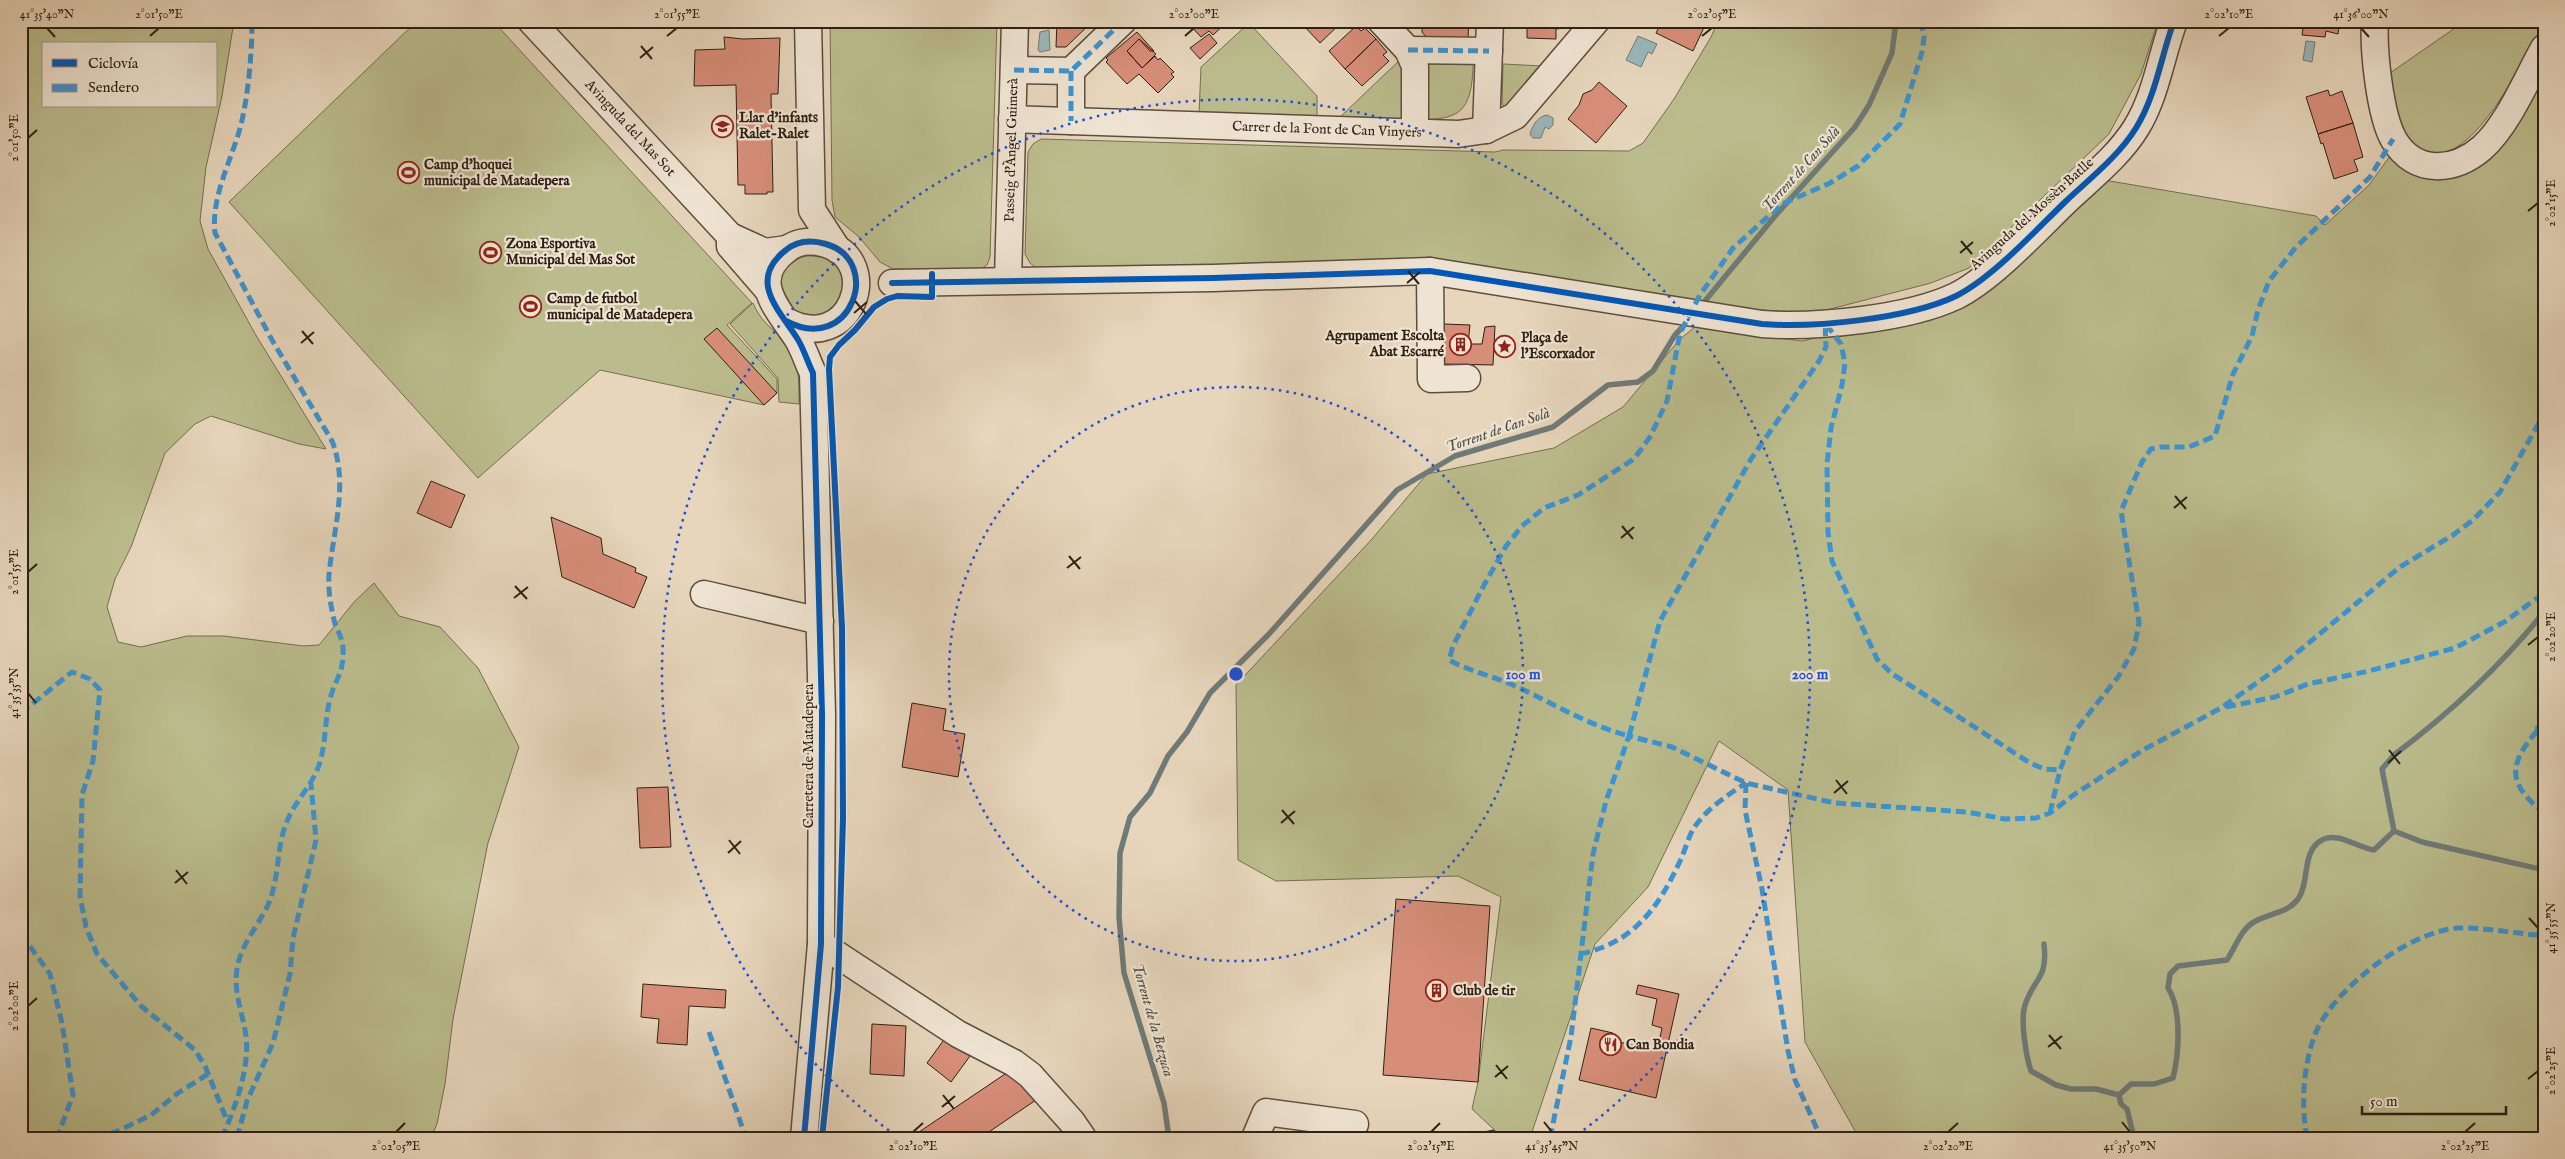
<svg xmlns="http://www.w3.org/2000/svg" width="2565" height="1159" font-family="'IM FELL English',serif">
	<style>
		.green { fill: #bbbc8d; stroke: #746e50; fill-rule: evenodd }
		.water { fill: #9bb7bb; stroke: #6f7b78 }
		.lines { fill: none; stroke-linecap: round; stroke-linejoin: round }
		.stream { stroke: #6f7b78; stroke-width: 5.5 }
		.building { fill: #d78e79; stroke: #2e2014 }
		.minor-casing { stroke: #5c4e3e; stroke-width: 29 }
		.minor { stroke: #efe4d3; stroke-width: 26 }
		.quiet { stroke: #3c94d3; stroke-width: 5; stroke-dasharray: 10 5; stroke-linecap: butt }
		.cycleway-casing { stroke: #efe4d3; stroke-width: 9 }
		.cycleway { stroke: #0057b8; stroke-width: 6 }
		.ticks { fill: none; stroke: #2e2014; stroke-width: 2 }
		.ring { fill: none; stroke: #1d4ed8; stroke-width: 2.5; stroke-dasharray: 2.5 5 }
		.labels { text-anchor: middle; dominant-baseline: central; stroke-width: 4.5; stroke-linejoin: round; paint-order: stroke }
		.poi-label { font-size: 14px; font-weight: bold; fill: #2e2014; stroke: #efe4d3; text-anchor: start }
		.street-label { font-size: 14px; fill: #2e2014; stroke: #efe4d3 }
		.water-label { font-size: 15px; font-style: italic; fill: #4f4d46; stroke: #efe4d3 }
		.centre { fill: #1d4ed8; stroke: #efe4d3; stroke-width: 2.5 }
		.ring-label { font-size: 15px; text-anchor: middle; font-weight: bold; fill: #1d4ed8; stroke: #efe4d3; stroke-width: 4.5; stroke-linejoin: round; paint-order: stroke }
		.neatline { fill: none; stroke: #2e2014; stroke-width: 2 }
		.ticks-label { font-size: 12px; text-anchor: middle; fill: #2e2014 }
	</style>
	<rect width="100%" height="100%" fill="#e7d6bc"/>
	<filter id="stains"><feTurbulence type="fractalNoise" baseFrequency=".004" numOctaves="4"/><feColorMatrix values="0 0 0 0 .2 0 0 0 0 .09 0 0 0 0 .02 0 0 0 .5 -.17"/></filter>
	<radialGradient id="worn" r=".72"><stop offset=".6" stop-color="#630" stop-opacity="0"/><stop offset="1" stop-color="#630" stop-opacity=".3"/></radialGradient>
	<path class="green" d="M 21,21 L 234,21 L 222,96 L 206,167 L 200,221 L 208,249 L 257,337 L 326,449 L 299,444 L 211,416 L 195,424 L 165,453 L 131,547 L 115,579 L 107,607 L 118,642 L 141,647 L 187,636 L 224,636 L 303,646 L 319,645 L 355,601 L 374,583 L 399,616 L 440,627 L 478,668 L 519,747 L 488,843 L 453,1019 L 445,1084 L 437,1124 L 431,1138 L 21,1138 ZM 44,44 L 216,44 L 216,106 L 44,106 Z
		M 417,21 L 493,21 L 752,303 L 727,325 L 777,379 L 777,393 L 764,405 L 600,370 L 478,478 L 229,202 Z
		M 830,21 L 997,21 L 990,257 L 987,265 L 981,269 L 893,269 L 880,262 L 859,237 L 835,217 L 832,200 Z
		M 1718,21 L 2158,21 L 2141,74 L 2109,134 L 1969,268 L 1931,283 L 1815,313 L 1760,310 L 1438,260 L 1037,269 L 1030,263 L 1025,254 L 1028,152 L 1033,144 L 1041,139 L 1495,152 L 1503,150 L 1629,151 L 1643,143 L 1674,99 L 1711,37 Z
		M 2465,21 L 2544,23 C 2525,55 2474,168 2427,152 C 2420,149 2410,143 2406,137 C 2394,120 2394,93 2390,73 Z
		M 1249,23 L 1317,96 L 1317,117 L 1199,114 L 1201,67 Z
		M 1424,46 L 1474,48 C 1472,68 1476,106 1453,115 C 1444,119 1433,119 1423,120 Z
		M 1403,57 L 1402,119 L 1339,118 Z
		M 1503,64 L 1543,66 L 1505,107 L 1502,104 Z
		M 2544,71 L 2544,1138 L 1859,1138 L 1805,1042 L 1788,790 L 1719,741 L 1648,887 L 1595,944 L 1530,1138 L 1503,1138 L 1472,1109 L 1478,1082 L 1501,897 L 1458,876 L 1276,881 L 1238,860 L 1236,685 L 1372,539 L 1427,474 L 1554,448 L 1623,407 L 1680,339 L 1695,327 L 1802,341 L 1841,332 L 1903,323 L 2104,180 L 2316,216 L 2325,225 L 2369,185 L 2390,156 C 2411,177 2436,187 2465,172 Z
		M781 285a31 31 0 1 1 62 0a31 31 0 1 1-62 0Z
		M 753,303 C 760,320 769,326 782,338 C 800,356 799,381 799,404 L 779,402 L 778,378 L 730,324 Z"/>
	<path class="water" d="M 1049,30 L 1050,50 L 1040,52 L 1038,50 L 1040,32 Z
		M 1638,36 L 1657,44 L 1652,54 L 1648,52 L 1641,67 L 1626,60 Z
		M 2306,41 L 2315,42 L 2312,62 L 2303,60 Z
		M 1547,115 L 1553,118 L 1553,125 L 1549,129 L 1545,127 L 1541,138 L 1533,138 L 1530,134 C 1532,126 1538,116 1547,115 Z"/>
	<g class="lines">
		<path class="stream" d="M 1700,307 L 1775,216 L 1855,127 L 1869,105 L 1892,53 L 1895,29 L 1892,21
			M 2394,831 L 2422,842 L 2544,870
			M 2044,944 C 2048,980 2034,977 2025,1005 C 2020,1020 2026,1056 2031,1071 L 2056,1085 L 2071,1089 L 2096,1089 L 2119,1095
			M 2119,1095 L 2131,1084 L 2154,1084 L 2173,1078 C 2179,1054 2182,1009 2168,988 L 2170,974 L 2178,966 L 2227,960 C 2235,948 2241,929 2254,922 C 2268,913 2287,914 2298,899 C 2310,883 2301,851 2322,840 C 2337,831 2358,848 2374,850 L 2394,831 L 2382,769 L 2394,755 C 2450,713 2500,667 2544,612
			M 2119,1095 L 2121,1104 L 2127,1109 L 2134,1138
			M 1169,1138 L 1164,1103 L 1124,973 L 1119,917 L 1120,853 L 1130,817 L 1150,793 L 1168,756 L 1187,732 L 1210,693 L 1269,634 L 1397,490 L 1455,456 L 1553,427 L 1608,385 L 1638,382 L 1653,371 L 1675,335 L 1689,320"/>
	</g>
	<path class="building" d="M 1057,21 L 1072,21 L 1072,24 L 1075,21 L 1093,21 L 1066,47 L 1056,47 Z
		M 1186,21 L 1225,21 L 1226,23 L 1213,35 L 1209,31 L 1201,37 Z
		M 1307,21 L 1343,21 L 1320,43 L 1303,25 Z
		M 1422,21 L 1469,21 L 1468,38 L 1427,38 L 1422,32 Z
		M 1530,21 L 1566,21 L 1565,28 L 1556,29 L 1556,39 L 1527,38 L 1527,25 L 1530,25 Z
		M 1662,21 L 1707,21 L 1693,51 L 1656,33 Z
		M 2304,21 L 2340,21 L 2338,34 L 2326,31 L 2325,37 L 2302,35 Z
		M 1356,26 L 1361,31 L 1365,28 L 1376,39 L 1345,69 L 1329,51 Z
		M 1137,32 L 1154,51 L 1150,51 L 1139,39 L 1127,51 L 1142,68 L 1155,56 L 1158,60 L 1160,58 L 1174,72 L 1171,74 L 1174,77 L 1158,93 L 1139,74 L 1127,84 L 1106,62 L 1108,60 L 1106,58 Z
		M 1209,34 L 1217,43 L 1200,59 L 1190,48 Z
		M 724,37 L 743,39 L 780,38 L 778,94 L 771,94 L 773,192 L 767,192 L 767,194 L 745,194 L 745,185 L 738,185 L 736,85 L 694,86 L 695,50 L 725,49 Z
		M 1139,39 L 1156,54 L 1142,68 L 1127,51 Z
		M 1376,39 L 1387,52 L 1383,55 L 1389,61 L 1362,86 L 1345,69 Z
		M 1599,82 L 1627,106 L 1596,143 L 1568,119 L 1579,105 L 1583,94 L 1592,90 Z
		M 2328,90 L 2330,96 L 2342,91 L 2353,123 L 2318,134 L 2306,97 Z
		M 2353,123 L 2363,157 L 2354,160 L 2358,171 L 2334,179 L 2323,143 L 2321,144 L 2318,134 Z
		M 1444,324 L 1470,325 L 1468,344 L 1482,344 L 1485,327 L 1495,326 L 1493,365 L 1444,364 Z
		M 717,328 L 777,393 L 764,405 L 704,339 Z
		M 431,481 L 465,495 L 451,528 L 417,513 Z
		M 551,517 L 601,538 L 603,554 L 636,568 L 635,572 L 647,577 L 634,608 L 562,577 Z
		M 912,703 L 946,709 L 943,730 L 965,734 L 958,777 L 902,767 Z
		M 668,787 L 671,847 L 640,848 L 637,788 Z
		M 1396,899 L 1490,906 L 1478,1082 L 1383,1075 Z
		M 643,984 L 726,990 L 725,1008 L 689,1006 L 687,1045 L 657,1043 L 659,1019 L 641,1017 Z
		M 1638,985 L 1679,994 L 1656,1098 L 1579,1080 L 1591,1028 L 1613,1033 L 1611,1040 L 1657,1051 L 1662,1028 L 1652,1025 L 1657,999 L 1636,994 Z
		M 872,1024 L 906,1026 L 904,1076 L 870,1074 Z
		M 946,1037 L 970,1056 L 951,1082 L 927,1063 Z
		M 1014,1068 L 1036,1100 L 980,1138 L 910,1138 Z
		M 1494,1130 L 1496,1138 L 1452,1138 Z"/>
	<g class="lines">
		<defs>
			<g id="minor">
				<path id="s1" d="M 531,21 L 730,236 L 765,252 L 787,249"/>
				<path d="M 808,21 L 812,210 L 838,250"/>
				<path d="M 1381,21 L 1408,50 L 1415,66 L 1415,132"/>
				<path d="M 2375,21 C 2373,50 2380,116 2394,140 C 2415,175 2454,172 2482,148 C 2508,125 2527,78 2544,48"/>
				<path d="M 1408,50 L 1489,51"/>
				<path d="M 1014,70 L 1071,71 L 1123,21"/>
				<path d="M 1071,71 L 1071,121"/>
				<path id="s2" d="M 1012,119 L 1458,134 L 1486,130 L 1515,116 L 1596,21"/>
				<path d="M 1486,130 L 1490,21"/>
				<path d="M 730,236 L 730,246 L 768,290"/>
				<path d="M 1430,271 L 1431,379 L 1467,378"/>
				<path id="s3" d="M 1008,280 L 1015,21"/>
				<path d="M 892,283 L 1213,278 L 1430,271 L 1762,324 C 1814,328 1908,319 1956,296 C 1992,278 2035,231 2065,202 C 2089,179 2118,157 2136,128 C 2156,96 2161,56 2174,21"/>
				<path d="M 786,321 C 851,356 884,261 826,244 C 812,240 797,241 786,250 C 747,280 779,310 797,338 C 804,349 807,361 813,373 L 822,714 L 821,944 L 804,1138"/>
				<path d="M 704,594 L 820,621"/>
				<path d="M 821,944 L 958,1034 L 1014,1063 L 1030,1075 L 1072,1122 L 1083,1138"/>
				<path d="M 1255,1138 L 1266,1112 L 1355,1124"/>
			</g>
		</defs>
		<use href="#minor" class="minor-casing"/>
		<use href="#minor" class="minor"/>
		<path class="quiet" d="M 1921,21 L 1924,38 L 1922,52 L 1900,124 L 1858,166 L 1830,183 L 1782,204 L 1733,248 L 1700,295 L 1680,333 L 1667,401 L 1650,437 L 1634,459 L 1578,495 L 1544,508 L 1522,526 L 1506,546 L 1483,587 L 1453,646 L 1449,660 C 1469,671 1492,676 1513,685 C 1553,703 1587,725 1629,736 L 1660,621 L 1751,459 L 1819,361 L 1826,347 L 1825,323 L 1841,344 L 1845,363 L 1842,385 L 1831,428 L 1827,464 L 1828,532 L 1832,561 L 1877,659 L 1891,673 L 2030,763 L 2044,769 L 2060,770
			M 1408,50 L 1489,51
			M 1014,70 L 1071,71 L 1123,21
			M 1071,71 L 1071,121
			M 2544,696 L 2537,731 L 2544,745
			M 2226,707 L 2275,697 L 2308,684 L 2369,671 L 2455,648 L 2506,621 L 2544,593
			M 21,713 L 72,672 L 90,679 L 100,690 L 93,761 L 82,795 L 80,896 L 86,927 L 97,954 L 141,1006 L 195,1050 L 205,1066 L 228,1123
			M 2537,731 C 2507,766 2508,784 2544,813
			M 1746,783 L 1745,810 L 1762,889 L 1788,1051 L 1795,1080 L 1821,1138
			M 2050,813 L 2060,770 L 2075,731 L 2118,677 L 2134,649 L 2139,623 L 2121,511 L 2142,462 L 2151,449 L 2161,447 L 2189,447 L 2215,436 L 2233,374 L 2252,336 L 2258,310 L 2269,281 L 2296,247 L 2370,177 L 2393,139
			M 21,934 L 50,974 L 62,1023 L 73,1095 L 57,1138
			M 1580,954 C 1634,943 1659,907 1681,859 C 1686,848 1689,834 1696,825 C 1709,807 1728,795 1746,783
			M 709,1032 L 746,1138
			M 96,1138 L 118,1131 L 151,1115 L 178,1093 L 208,1074
			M 222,1138 C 235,1107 250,1069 246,1036 C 243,1014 233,992 237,969 C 240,946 258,926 268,905 C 280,877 276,849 286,824 C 294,801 313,786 320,762 C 326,741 325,719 330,699 C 336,677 344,674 343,648 C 343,639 338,632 335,624 C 331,608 328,591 329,575 C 333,531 349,484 332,441 L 272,340 L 215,233 C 211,199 229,165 239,132 C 248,101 252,54 252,21
			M 237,1138 L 247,1101 L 273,1043 L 290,974 L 293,938 L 316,840 L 311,784
			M 1550,1138 L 1571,1037 L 1593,854 L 1606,801 L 1629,736 L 1672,747 L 1746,783 L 1835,803 L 1967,812 L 2005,819 L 2036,818 L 2050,813 L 2075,794 L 2143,750 L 2221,708 L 2281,666 L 2400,567 L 2453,535 L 2473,520 L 2500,492 L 2544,414
			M 2307,1138 C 2301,1105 2303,1069 2314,1037 C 2331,990 2408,932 2457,928 C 2482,927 2512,933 2537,935 L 2544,933"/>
		<defs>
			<path id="cycleway" d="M 892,283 L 1213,278 L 1430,271 L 1762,324 C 1814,328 1908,319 1956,296 C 1992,278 2035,231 2065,202 C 2089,179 2118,157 2136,128 C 2156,96 2161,56 2174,21
				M 786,321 C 851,356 884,261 826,244 C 812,240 797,241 786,250 C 747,280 779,310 797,338 C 804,349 807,361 813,373 L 822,714 L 821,944 L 804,1138
				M 822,1138 L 838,987 L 843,818 L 842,628 L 829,369 L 830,357 L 839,345 L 855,330 L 874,307 L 887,299 L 897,296 L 932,297 L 932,274"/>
		</defs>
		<use href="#cycleway" class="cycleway-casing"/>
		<use href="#cycleway" class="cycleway"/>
	</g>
	<path class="ticks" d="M 47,28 L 55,37M 2361,28 L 2369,37M 150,36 L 159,28M 667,36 L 677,28M 1185,36 L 1194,28M 1702,36 L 1712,28M 2219,36 L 2229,28M 641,46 L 652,59M 640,58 L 653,47M 28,138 L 37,130M 2528,211 L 2538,203M 1961,241 L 1972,254M 1960,253 L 1973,242M 1408,271 L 1419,284M 1407,283 L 1420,272M 855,301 L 866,314M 854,313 L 867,302M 302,331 L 313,344M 301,343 L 314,332M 2175,496 L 2186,509M 2174,508 L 2187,497M 1622,526 L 1633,539M 1621,538 L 1634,527M 1069,556 L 1080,569M 1067,568 L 1081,557M 28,572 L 37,564M 515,586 L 527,599M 514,598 L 528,587M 2528,645 L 2538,637M 28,693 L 36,703M 2389,750 L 2400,764M 2388,763 L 2401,751M 1836,780 L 1847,794M 1834,793 L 1848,781M 1282,810 L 1294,824M 1281,823 L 1295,811M 729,840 L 740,854M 728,853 L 741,841M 176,870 L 187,884M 175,883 L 188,872M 2529,918 L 2538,928M 28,1006 L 37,998M 2049,1035 L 2061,1049M 2048,1047 L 2062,1036M 1496,1065 L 1507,1079M 1495,1077 L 1508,1066M 2528,1079 L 2538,1071M 943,1095 L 954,1109M 942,1107 L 955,1096M 1544,1122 L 1552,1132M 2122,1122 L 2130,1132M 396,1132 L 405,1123M 913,1132 L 923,1123M 1431,1132 L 1440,1123M 1948,1132 L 1958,1123M 2465,1132 L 2475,1123"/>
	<g class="ring">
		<circle cx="1236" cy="674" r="287"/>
		<path d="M895 1135A574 574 0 1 1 1577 1135"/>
	</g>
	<defs>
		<symbol id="school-ring" viewBox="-11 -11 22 22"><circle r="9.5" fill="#efe4d3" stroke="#8f2418" stroke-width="1.5"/><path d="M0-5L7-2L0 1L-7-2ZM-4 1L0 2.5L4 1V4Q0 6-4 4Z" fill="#8f2418"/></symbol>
		<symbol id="stadium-ring" viewBox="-11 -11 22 22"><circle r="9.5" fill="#efe4d3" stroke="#8f2418" stroke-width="1.5"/><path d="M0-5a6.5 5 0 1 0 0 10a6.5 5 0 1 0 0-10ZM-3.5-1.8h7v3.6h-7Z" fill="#8f2418"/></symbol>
		<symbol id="building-ring" viewBox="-11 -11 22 22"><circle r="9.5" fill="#efe4d3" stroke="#8f2418" stroke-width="1.5"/><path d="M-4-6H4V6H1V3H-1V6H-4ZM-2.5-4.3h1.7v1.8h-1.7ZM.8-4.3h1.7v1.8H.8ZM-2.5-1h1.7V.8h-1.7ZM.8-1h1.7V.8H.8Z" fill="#8f2418"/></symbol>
		<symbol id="sight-ring" viewBox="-11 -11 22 22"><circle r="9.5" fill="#efe4d3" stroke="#8f2418" stroke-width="1.5"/><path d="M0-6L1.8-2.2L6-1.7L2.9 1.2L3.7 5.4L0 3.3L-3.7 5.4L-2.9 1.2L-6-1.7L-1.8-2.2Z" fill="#8f2418"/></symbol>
		<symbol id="restaurant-ring" viewBox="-11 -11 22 22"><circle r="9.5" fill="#efe4d3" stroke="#8f2418" stroke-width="1.5"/><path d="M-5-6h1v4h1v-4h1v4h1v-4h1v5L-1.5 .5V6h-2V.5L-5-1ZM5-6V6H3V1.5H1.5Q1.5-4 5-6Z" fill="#8f2418"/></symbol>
	</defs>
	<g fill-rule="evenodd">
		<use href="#school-ring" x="710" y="114" width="25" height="25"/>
		<use href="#stadium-ring" x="396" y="160" width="25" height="25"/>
		<use href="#stadium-ring" x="478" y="240" width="25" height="25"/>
		<use href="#stadium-ring" x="518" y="294" width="25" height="25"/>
		<use href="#building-ring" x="1448" y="332" width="25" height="25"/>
		<use href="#sight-ring" x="1492" y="334" width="25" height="25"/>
		<use href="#building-ring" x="1424" y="978" width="25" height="25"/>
		<use href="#restaurant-ring" x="1598" y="1032" width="25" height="25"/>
	</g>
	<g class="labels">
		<g class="poi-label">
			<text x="739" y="118">Llar d'infants<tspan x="739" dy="16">Ralet-Ralet</tspan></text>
			<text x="424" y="165">Camp d'hoquei<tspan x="424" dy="16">municipal de Matadepera</tspan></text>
			<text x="506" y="244">Zona Esportiva<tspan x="506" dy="16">Municipal del Mas Sot</tspan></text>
			<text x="547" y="299">Camp de futbol<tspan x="547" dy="16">municipal de Matadepera</tspan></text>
			<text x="1444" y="336" text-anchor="end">Agrupament Escolta<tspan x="1444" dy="16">Abat Escarré</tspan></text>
			<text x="1521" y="338">Plaça de<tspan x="1521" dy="16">l'Escorxador</tspan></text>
			<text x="1453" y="991">Club de tir</text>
			<text x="1626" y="1045">Can Bondia</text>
		</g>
		<g class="street-label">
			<text stroke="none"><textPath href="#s1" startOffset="146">Avinguda del Mas Sot</textPath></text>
			<text stroke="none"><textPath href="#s2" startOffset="315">Carrer de la Font de Can Vinyers</textPath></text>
			<text stroke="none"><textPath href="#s3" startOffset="130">Passeig d'Àngel Guimerà</textPath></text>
			<text transform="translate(2032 214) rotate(-42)">Avinguda del Mossèn Batlle</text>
			<text transform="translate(809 756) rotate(-90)">Carretera de Matadepera</text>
		</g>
		<g class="water-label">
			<text transform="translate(1801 169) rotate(-48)">Torrent de Can Solà</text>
			<text transform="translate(1498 430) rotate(-19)">Torrent de Can Solà</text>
			<text transform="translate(1153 1020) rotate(74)">Torrent de la Betzuca</text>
		</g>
	</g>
	<circle cx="1236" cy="674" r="8" class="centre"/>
	<g class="ring-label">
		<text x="1523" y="679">100 m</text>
		<text x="1810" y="679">200 m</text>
	</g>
	<rect width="2565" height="1159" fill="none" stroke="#e7d6bc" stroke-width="55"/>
	<rect x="42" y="42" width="175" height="65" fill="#efe4d3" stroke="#a29687"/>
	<rect x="52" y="59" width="25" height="8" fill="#0057b8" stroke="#a29687"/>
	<text x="88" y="68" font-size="15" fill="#2e2014">Ciclovía</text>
	<rect x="52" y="84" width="25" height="8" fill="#3c94d3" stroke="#a29687"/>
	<text x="88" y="92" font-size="15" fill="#2e2014">Sendero</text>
	<path d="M2362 1106v8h144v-8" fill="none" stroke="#2e2014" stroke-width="2.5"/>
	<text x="2370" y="1106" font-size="15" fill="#2e2014" stroke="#efe4d3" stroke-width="4" paint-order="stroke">50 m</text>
	<rect x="28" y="28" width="2510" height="1104" class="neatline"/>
	<g class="ticks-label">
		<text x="47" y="18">41°35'40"N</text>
		<text x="159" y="18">2°01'50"E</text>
		<text x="677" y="18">2°01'55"E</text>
		<text x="1194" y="18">2°02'00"E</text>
		<text x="1712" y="18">2°02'05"E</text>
		<text x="2229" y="18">2°02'10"E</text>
		<text x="2361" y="18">41°36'00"N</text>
		<text transform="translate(14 138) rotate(-90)" y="4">2°01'50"E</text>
		<text transform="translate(2551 203) rotate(-90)" y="4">2°02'15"E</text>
		<text transform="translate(14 572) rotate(-90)" y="4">2°01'55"E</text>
		<text transform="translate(2551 637) rotate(-90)" y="4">2°02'20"E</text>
		<text transform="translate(14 693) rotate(-90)" y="4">41°35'35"N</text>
		<text transform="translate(2551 928) rotate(-90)" y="4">41°35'55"N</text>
		<text transform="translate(14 1006) rotate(-90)" y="4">2°02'00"E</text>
		<text transform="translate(2551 1071) rotate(-90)" y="4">2°02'25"E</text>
		<text x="396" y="1150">2°02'05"E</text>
		<text x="913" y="1150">2°02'10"E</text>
		<text x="1431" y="1150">2°02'15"E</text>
		<text x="1552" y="1150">41°35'45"N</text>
		<text x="1948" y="1150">2°02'20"E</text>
		<text x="2130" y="1150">41°35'50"N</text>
		<text x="2465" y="1150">2°02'25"E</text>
	</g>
	<rect width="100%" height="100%" filter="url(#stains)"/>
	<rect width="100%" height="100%" fill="url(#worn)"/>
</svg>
